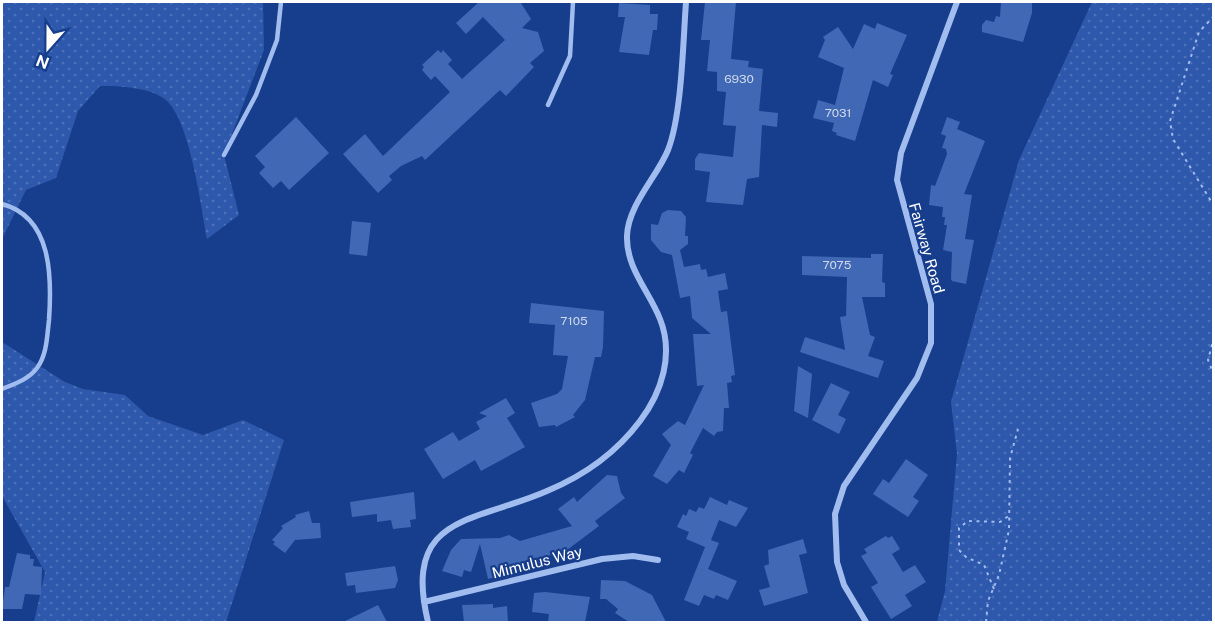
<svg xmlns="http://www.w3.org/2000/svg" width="1215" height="624" font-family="'Public Sans',sans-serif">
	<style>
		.grass { fill: url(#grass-dots) }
		.building { fill: #4068b4 }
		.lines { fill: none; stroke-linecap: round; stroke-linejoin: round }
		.path { stroke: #a1bcef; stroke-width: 2; stroke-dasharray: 3 4.5; stroke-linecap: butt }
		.lane { stroke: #a1bcef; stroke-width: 4.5 }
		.street { stroke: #a1bcef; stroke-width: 6 }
		.labels { text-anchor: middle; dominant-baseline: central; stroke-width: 4.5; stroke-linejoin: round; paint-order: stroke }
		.number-label { font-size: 12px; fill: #cfd9ec }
		.street-label { font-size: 15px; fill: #fff; stroke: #173e8c }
	</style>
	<defs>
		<pattern id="grass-dots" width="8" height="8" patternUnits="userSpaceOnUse" patternTransform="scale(1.5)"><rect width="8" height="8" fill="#2d58ac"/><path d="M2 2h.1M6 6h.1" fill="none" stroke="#4c71b8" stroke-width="1.8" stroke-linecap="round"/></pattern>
	</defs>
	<rect width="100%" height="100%" fill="#173e8c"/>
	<path class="grass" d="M 2,2 L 263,2 L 264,50 L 224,155 L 239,215 L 207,239 C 201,206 190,121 166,100 C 151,87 118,86 100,86 L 78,111 L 56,178 L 26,190 L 2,239 Z
		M 1092,2 L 1213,2 L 1213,622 L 937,622 L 945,591 L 957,454 L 951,402 L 1019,160 Z
		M 2,342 L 65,382 L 83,389 L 125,395 L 148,416 L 203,435 L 243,420 L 284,440 L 226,622 L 34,622 L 45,572 L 2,496 Z"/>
	<path class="building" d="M 479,2 L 521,3 L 531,19 L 522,28 L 538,32 L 544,51 L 530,63 L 534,67 L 506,96 L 500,90 L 425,160 L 422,156 L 401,166 L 389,176 L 392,180 L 378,193 L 343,154 L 365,134 L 383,156 L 450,92 L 435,76 L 431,80 L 422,70 L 424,67 L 422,65 L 438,50 L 441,53 L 443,50 L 452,60 L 448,64 L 462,79 L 505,40 L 483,17 L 466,34 L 456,23 Z
		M 705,2 L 736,2 L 731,59 L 749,61 L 748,67 L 763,69 L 759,111 L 778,113 L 777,127 L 762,125 L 759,177 L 747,179 L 743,205 L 706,202 L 710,172 L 695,170 L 695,159 L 699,153 L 733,157 L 736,126 L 723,125 L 726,92 L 717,91 L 717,72 L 707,71 L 710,40 L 701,40 Z
		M 1001,2 L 1032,2 L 1032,13 L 1023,42 L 982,32 L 982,25 L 986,20 L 994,22 L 996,16 L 1000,17 Z
		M 619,3 L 650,5 L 650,14 L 658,14 L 657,30 L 653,30 L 649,55 L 619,52 L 625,17 L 618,17 Z
		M 877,23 L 907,35 L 890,74 L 893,75 L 888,87 L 873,80 L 855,141 L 836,135 L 837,133 L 832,131 L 834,123 L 813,118 L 818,100 L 835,105 L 844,68 L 818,57 L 825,40 L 823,37 L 838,27 L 853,49 L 864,24 L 875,29 Z
		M 296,117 L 329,153 L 289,190 L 281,181 L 273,188 L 259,173 L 265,167 L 255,156 Z
		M 947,117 L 960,122 L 957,129 L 985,141 L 964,194 L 972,195 L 965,239 L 974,240 L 966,284 L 952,281 L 951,279 L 952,252 L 943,250 L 947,225 L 944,225 L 945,217 L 942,217 L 943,207 L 929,205 L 931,185 L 935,186 L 947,154 L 946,149 L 942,148 L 946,136 L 941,134 Z
		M 668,210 L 681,211 L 686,217 L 685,236 L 688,236 L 688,244 L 680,250 L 684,267 L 700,264 L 701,270 L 706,269 L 708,277 L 725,273 L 728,289 L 718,291 L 721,312 L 727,311 L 735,375 L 731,376 L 732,382 L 727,383 L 729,408 L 724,408 L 723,431 L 717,432 L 714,436 L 703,428 L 690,453 L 693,455 L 684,473 L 679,470 L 667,484 L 653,476 L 671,445 L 662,434 L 678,421 L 685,425 L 704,385 L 697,386 L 693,334 L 711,334 L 692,318 L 690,296 L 680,298 L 672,255 L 661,252 L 651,240 L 651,224 L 658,225 L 662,213 Z
		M 352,221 L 371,223 L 367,256 L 349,254 Z
		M 871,254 L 883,254 L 882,282 L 885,283 L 885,297 L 862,297 L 870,335 L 875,337 L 868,356 L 884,361 L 878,378 L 800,352 L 805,337 L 845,350 L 840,317 L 846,316 L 847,277 L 802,275 L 802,256 L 871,258 Z
		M 531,303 L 604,311 L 603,347 L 601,357 L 595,357 L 585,400 L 573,415 L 575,417 L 556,427 L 555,425 L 539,427 L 531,403 L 557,394 L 562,389 L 568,356 L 553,355 L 555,325 L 529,323 Z
		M 798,366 L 812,374 L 808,418 L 794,411 Z
		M 831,383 L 850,392 L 838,415 L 846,419 L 839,434 L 812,420 Z
		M 506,398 L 515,413 L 507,418 L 525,447 L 481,471 L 475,460 L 443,479 L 424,449 L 453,432 L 459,441 L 480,429 L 476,422 L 487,416 L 479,413 Z
		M 906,459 L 928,475 L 913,497 L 919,501 L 908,517 L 873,494 L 883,479 L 889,483 Z
		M 607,475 L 617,476 L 621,493 L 625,498 L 595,521 L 599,526 L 567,550 L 522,564 L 523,570 L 488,579 L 480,544 L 471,572 L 464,570 L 462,577 L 442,571 L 451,550 L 461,539 L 500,538 L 509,535 L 520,541 L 572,526 L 558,509 L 574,497 L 577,502 Z
		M 414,492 L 416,519 L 410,520 L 411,527 L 393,529 L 391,520 L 377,522 L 377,514 L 352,517 L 350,502 Z
		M 710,497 L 727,505 L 729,500 L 748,508 L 736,527 L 719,520 L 711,540 L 719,543 L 708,569 L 737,581 L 728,600 L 716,595 L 714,599 L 704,595 L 699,606 L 684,600 L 705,547 L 686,539 L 689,532 L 677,527 L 683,514 L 686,516 L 689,509 L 696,512 L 699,507 L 704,509 Z
		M 309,511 L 312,523 L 320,523 L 321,538 L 295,540 L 285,553 L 273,544 L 275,542 L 272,540 L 283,528 L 281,526 L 296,517 L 295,515 Z
		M 886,536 L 888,538 L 892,536 L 900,549 L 892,554 L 903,572 L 915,565 L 926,582 L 905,595 L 912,606 L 891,619 L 871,587 L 878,583 L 861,556 L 867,553 L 864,549 Z
		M 803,539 L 807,553 L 799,555 L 808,593 L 764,606 L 759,590 L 770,587 L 764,566 L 769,564 L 768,550 Z
		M 17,553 L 30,555 L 30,559 L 34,559 L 33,566 L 42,567 L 41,595 L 25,594 L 22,609 L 2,609 L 5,587 L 9,587 Z
		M 395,566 L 398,580 L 395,588 L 356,593 L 355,585 L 347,586 L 345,573 Z
		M 601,580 L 625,581 L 652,595 L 666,622 L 629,622 L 615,613 L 618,609 L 606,599 L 600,599 Z
		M 545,592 L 590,597 L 585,622 L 548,622 L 549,614 L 532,612 L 534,593 Z
		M 493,604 L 493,608 L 507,606 L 508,622 L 464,622 L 462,605 Z
		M 378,605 L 387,622 L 343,622 Z"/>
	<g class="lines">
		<path class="path" d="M 1214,16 L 1199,32 L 1170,121 L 1173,139 L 1214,206
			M 1214,337 L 1208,360 L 1214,375
			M 994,589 L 984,565 L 966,557 L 959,550 L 959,528 L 968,521 L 1000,522 L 1010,515
			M 986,622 L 988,601 L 999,575 L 1009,530 L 1010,458 L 1018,429"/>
		<path class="lane" d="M 548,105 L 570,56 L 573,2
			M 224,155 L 256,95 L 277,40 L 281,2
			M 2,204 C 52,217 52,277 49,320 C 47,336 47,355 37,368 C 28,380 14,384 2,389"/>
		<path class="street" d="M 424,602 L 602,559 L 633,556 L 658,560
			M 428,622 C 402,514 474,523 547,491 C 583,476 616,453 640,421 C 662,392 674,354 660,319 C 649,291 626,268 627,236 C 628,205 657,177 668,150 C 682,114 683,42 686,2
			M 866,622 L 844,585 L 837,562 L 835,514 L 844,486 L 917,378 L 931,343 L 931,304 L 897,180 L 901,153 L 957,2"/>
	</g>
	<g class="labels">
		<g class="number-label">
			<text x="739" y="79">6930</text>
			<text x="838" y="113">7031</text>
			<text x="837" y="265">7075</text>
			<text x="574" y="321">7105</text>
		</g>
		<g class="street-label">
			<text transform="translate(927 248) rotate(74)">Fairway Road</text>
			<text transform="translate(537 562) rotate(-14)">Mimulus Way</text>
		</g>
	</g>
	<rect width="1215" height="624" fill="none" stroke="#ffffff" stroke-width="6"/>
	<g transform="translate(48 48) rotate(201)" stroke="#173e8c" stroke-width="4.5" paint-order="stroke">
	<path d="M0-4.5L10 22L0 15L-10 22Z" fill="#ffffff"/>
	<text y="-9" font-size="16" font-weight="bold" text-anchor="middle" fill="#ffffff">N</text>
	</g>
</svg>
